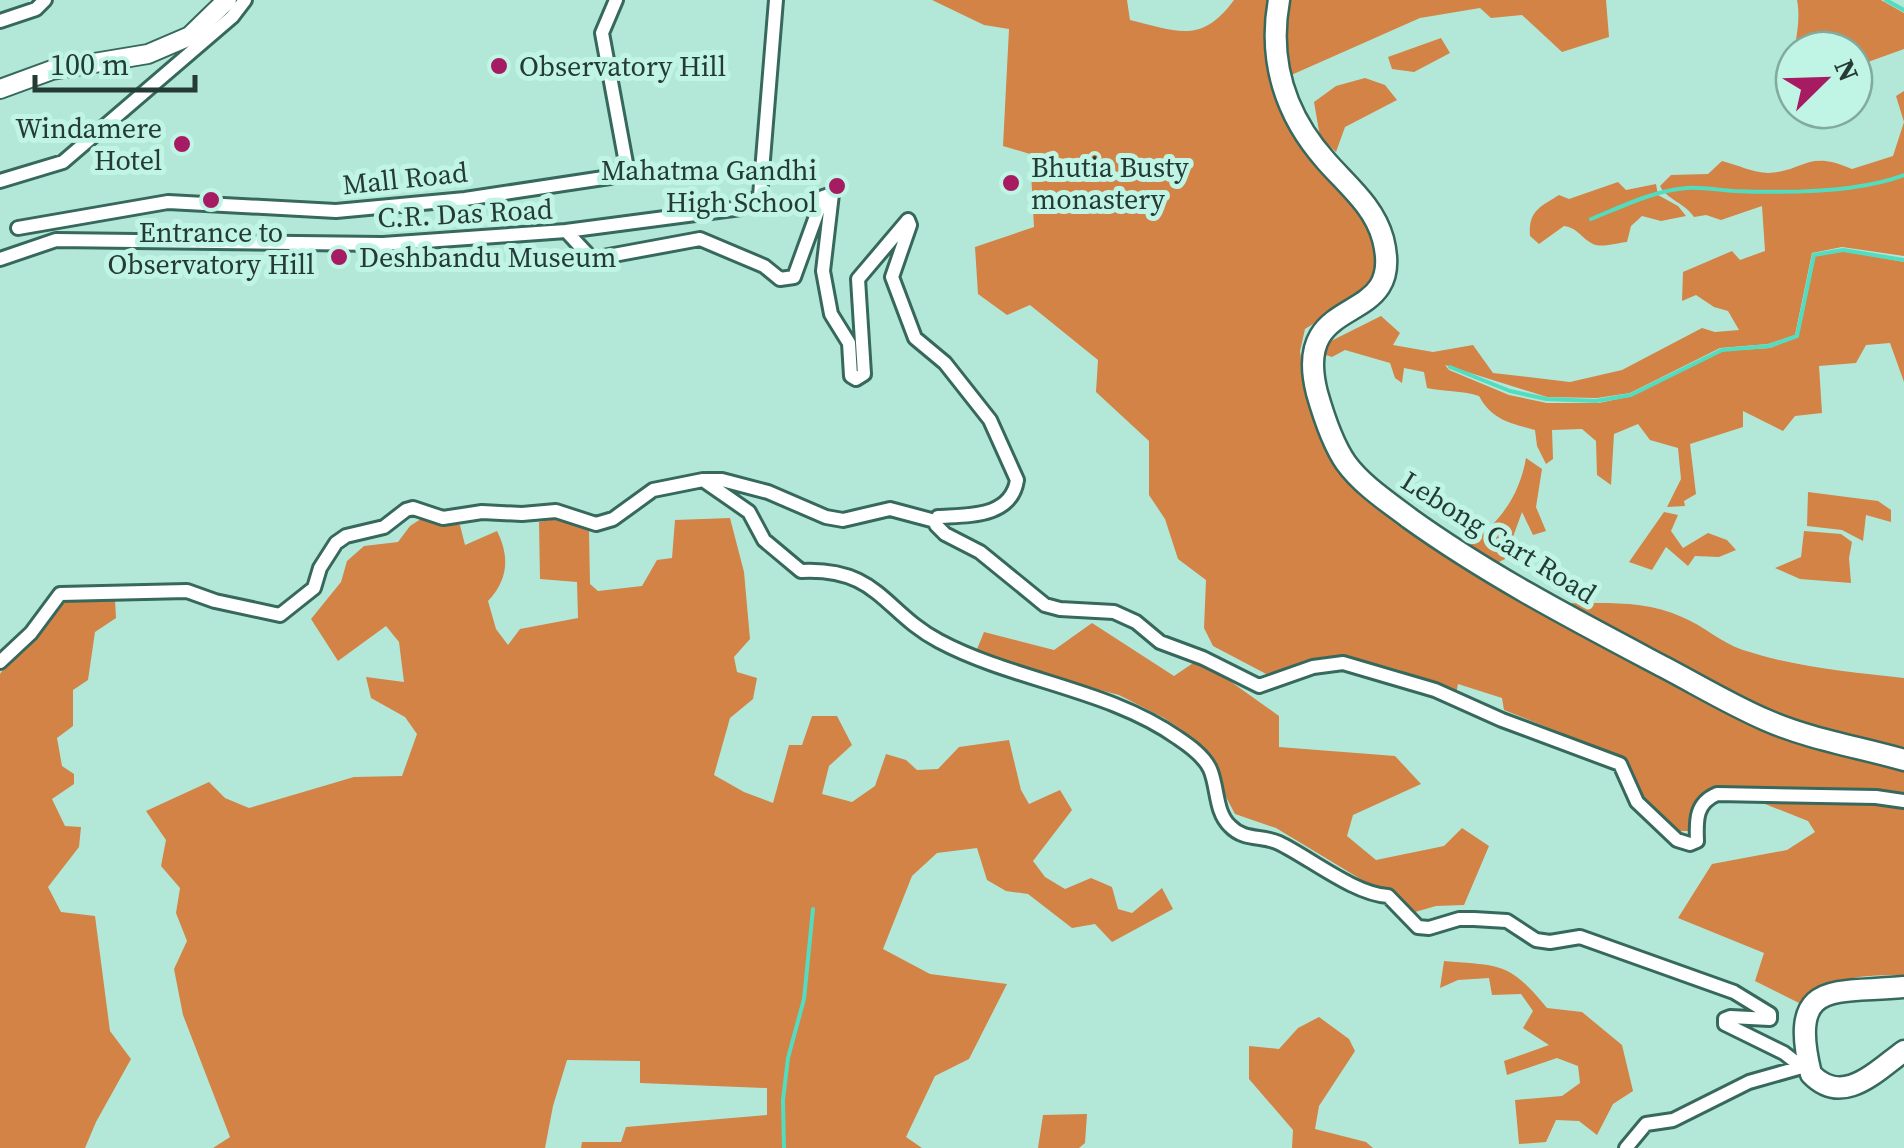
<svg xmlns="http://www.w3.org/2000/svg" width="1904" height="1148" font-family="'Source Serif 4',serif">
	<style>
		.forest { fill: #d28345 }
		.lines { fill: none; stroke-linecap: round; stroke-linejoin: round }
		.stream { stroke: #54dcc0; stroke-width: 4 }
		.minor-casing { stroke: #36685c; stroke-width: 18 }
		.major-casing { stroke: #36685c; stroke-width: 22 }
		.highway-casing { stroke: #36685c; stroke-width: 25 }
		.minor { stroke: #fff; stroke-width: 12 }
		.major { stroke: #fff; stroke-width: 18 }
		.highway { stroke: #fff; stroke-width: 20 }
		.poi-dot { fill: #a61b61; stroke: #c0f5e6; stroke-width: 4 }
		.labels { text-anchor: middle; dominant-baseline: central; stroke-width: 10; stroke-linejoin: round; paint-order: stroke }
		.poi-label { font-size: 28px; fill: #253a35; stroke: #c0f5e6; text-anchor: start }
		.street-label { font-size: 28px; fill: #253a35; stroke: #c0f5e6 }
	</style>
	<rect width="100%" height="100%" fill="#b3e8d9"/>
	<path class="forest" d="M 932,0 L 1127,0 L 1130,20 C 1177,31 1201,45 1234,0 L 1271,0 C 1272,19 1268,61 1275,77 C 1295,118 1401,236 1373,279 C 1357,303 1329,314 1305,329 L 1300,351 L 1305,386 L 1334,458 L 1662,674 L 1904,765 L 1904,797 L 1725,788 C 1700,792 1691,806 1693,831 L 1680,831 L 1642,797 L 1623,761 L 1612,753 L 1504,710 L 1502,698 L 1458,684 L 1456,695 C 1417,674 1363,653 1317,660 C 1302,662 1286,671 1272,677 L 1213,646 L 1204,628 L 1206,580 L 1178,559 L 1165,519 L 1149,495 L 1149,441 L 1096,392 L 1098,360 L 1030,305 L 1007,315 L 978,294 L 975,247 L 1034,227 L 1030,154 L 1003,146 L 1009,29 L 984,25 Z
		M 1290,0 L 1606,0 L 1609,37 L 1562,52 L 1522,15 L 1491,18 L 1480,8 L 1420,18 L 1289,76 L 1284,32 Z
		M 1797,0 L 1881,0 L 1904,13 L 1904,49 L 1854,67 L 1854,50 L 1794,50 L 1793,89 C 1788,57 1803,30 1797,0 Z
		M 1441,38 L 1450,53 L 1414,72 L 1392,69 L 1388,57 Z
		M 1365,78 L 1385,85 L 1397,100 L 1345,127 L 1336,152 L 1320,137 L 1314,102 L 1336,86 Z
		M 1904,91 L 1904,256 L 1842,247 L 1812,253 L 1795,335 L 1768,344 L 1720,348 L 1630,393 L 1597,398 L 1547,397 L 1445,365 L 1449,370 L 1509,395 L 1547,403 L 1599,403 L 1632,396 L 1723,351 L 1770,348 L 1798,337 L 1815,256 L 1844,251 L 1904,262 L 1904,382 L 1890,343 L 1866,345 L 1856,363 L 1819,366 L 1822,413 L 1795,416 L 1783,431 L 1743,411 L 1743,427 L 1690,444 L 1696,494 L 1684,501 L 1685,506 L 1667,507 L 1681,479 L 1678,448 L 1650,440 L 1638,424 L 1614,434 L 1611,485 L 1597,475 L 1596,441 L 1582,429 L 1552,430 L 1553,459 L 1546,464 L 1537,446 L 1535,430 C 1510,423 1492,420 1479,396 C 1460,390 1445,392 1427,388 L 1424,372 L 1404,368 L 1402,383 L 1395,378 L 1390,363 L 1345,350 L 1332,357 L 1323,354 L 1325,344 L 1381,316 L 1400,333 L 1393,345 L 1433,352 L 1473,345 L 1493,373 L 1570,382 L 1622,370 L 1702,328 L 1715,332 L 1739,330 L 1728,311 L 1714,307 L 1696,295 L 1682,301 L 1683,272 L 1732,251 L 1740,260 L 1765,251 L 1762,206 L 1721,220 L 1706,215 L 1694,217 C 1685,203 1666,199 1660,186 L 1671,175 L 1708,174 L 1722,161 C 1735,164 1754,173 1768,173 C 1805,171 1807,149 1852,169 L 1893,156 L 1904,122 L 1896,96 Z
		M 1618,182 L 1626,190 L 1656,184 L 1658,195 L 1678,206 L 1686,216 L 1661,221 L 1642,216 L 1631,226 L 1627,242 C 1617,243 1602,248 1593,244 C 1581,238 1578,228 1564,226 L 1539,244 L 1530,236 C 1528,211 1540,207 1559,195 L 1569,199 Z
		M 1526,458 L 1542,469 L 1536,507 L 1546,531 L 1533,535 L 1522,512 L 1505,559 L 1493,565 L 1468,547 C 1499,522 1519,498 1526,458 Z
		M 1808,492 L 1878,501 L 1891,510 L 1891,522 L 1866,515 L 1863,541 L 1842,530 L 1807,526 Z
		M 436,509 L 449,524 L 460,525 L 465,545 L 497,531 C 510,557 508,580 488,601 L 496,629 L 508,645 L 520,629 L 578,618 L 577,582 L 540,579 L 539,522 L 557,519 L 589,530 L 590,584 L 598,591 L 642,586 L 657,560 L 672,558 L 675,520 L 730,518 L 744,572 L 750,639 L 734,657 L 737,672 L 757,678 L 753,699 L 730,718 L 714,775 L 744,792 L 773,803 L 789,745 L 802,745 L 812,716 L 837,716 L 852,745 L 829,766 L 822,794 L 852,802 L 875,786 L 886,754 L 906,760 L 917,770 L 938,769 L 959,747 L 1009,740 L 1021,790 L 1029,804 L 1060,790 L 1072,810 L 1033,861 L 1045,877 L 1065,889 L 1091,878 L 1112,887 L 1118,909 L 1132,913 L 1162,888 L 1173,909 L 1112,942 L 1095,924 L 1072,928 L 1028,894 L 1006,891 L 987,880 L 977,848 L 937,853 L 912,876 L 883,949 L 930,974 L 1007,984 L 969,1059 L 935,1076 L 906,1137 L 922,1148 L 581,1148 L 582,1142 L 621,1142 L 626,1127 L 767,1115 L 767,1088 L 640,1083 L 640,1061 L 567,1060 L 553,1106 L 545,1148 L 213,1148 L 230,1137 L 183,1015 L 174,969 L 187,941 L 176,913 L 180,888 L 161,866 L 166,840 L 146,811 L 209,782 L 225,798 L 249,808 L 354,777 L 402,776 L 417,734 L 405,717 L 371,698 L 366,677 L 404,682 L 399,642 L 386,626 L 338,661 L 311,619 L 341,582 L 347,561 L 364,546 L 398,542 L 410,526 Z
		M 1664,512 L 1678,515 L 1671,531 L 1683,548 L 1708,533 L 1727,540 L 1736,550 L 1719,557 L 1695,556 L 1688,566 L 1666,547 L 1652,570 L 1629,562 Z
		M 1804,531 L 1841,534 L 1852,542 L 1849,558 L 1851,583 L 1800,579 L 1775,568 L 1801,557 Z
		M 115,599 L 116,618 L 95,632 L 88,680 L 73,690 L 73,726 L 57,738 L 62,766 L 74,774 L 74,784 L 52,799 L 65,826 L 81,827 L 79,847 L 48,887 L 61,912 L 95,916 L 110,1031 L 131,1059 L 96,1122 L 85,1148 L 0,1148 L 0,674 L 7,663 L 40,635 L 66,600 Z
		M 1559,603 C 1601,604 1643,599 1682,617 C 1704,626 1720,642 1743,650 C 1795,667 1850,672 1904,678 L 1904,754 L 1768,717 Z
		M 1092,623 L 1174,676 L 1199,659 L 1279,716 L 1279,747 L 1395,756 L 1421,784 L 1353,815 L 1347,836 L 1376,860 L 1444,846 L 1462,828 L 1489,846 L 1464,905 L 1436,906 L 1415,912 L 1276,828 L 1235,814 L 1196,740 L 1164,718 L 1119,695 L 999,664 L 975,654 L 984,632 L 1054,650 Z
		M 1755,800 L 1874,802 L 1904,806 L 1904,975 C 1868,975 1828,975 1803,1005 L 1755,981 L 1764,953 L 1678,918 L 1712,864 L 1787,850 L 1815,832 L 1808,821 Z
		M 1444,961 C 1502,966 1509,962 1547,1008 L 1582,1012 L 1622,1045 L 1633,1091 L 1613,1104 L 1597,1135 L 1579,1121 L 1556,1120 L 1546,1142 L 1519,1144 L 1515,1100 L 1562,1096 L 1580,1083 L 1578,1066 L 1557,1058 L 1507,1075 L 1504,1061 L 1549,1045 L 1523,1028 L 1533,1011 L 1521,994 L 1492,995 L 1489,978 L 1458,980 L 1440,988 Z
		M 1319,1017 L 1349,1039 L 1355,1051 L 1319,1106 L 1315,1129 L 1366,1142 L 1373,1148 L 1292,1148 L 1293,1130 L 1249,1079 L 1249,1046 L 1279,1049 L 1298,1028 Z
		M 1087,1114 L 1085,1143 L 1079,1148 L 1038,1148 L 1043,1115 Z"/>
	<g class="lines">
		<path class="stream" d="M 1886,0 L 1904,10
			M 1591,219 C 1621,207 1655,190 1687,188 C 1702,187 1719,190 1734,191 C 1784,193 1857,193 1904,175
			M 1450,367 L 1510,391 L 1546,399 L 1596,401 L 1631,395 L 1722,350 L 1769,346 L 1797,336 L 1814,255 L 1843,250 L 1904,260
			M 784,1148 L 783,1100 L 788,1058 L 804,999 L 813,909"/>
		<defs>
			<path id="minor" d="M 0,21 L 36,9 L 45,0
				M 0,181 L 63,162 L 232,17 L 245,0
				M 18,228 L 168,202 L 336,211 L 465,199 L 610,177 L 626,163 L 602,33 L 616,0
				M 566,231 L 741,208 L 760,196 L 776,0
				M 0,259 L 56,240 L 383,244 L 566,231 L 592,259 L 700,239 L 764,266 L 780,279 L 794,277 L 823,197 L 832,194 L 823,271 L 831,314 L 849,343 L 851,376 L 856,379 L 864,374 L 858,279 L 908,220 L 910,225 L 892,277 L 915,338 L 945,363 L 990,420 L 1017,480 C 1011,518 968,515 938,517 L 936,525 L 945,534 L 980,552 L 1045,605 L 1060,609 L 1114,612 L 1136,622 L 1160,642 L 1203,658 L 1259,686 L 1313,667 L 1343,663 L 1435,690 L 1502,720 L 1620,764 L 1637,802 L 1677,840 L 1690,844 L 1697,841 C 1696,819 1696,803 1717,794 L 1876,797 L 1904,801
				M 706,480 L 722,480 L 768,492 L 826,517 L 843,520 L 890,509 L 935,521
				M 0,662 L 31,633 L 60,594 L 187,591 L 215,601 L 280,615 L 314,588 L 320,568 L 336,543 L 346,536 L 384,527 L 406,510 L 413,508 L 443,518 L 482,512 L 522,514 L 556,511 L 596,524 L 613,519 L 653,490 L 703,480 L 749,512 L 764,540 L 801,571 C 878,567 884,612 939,641 C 1014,681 1109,689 1178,738 C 1190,746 1204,756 1210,769 C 1218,787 1215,812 1230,826 C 1244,841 1262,835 1279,843 C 1310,858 1354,894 1388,896 L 1418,927 L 1429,928 L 1459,919 L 1474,919 L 1507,921 L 1536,940 L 1550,942 L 1580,937 L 1734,992 L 1770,1014 L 1770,1019 L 1730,1017 L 1725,1019 L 1725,1024 L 1784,1053 L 1811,1074
				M 1626,1148 L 1646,1124 L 1673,1120 L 1749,1082 L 1802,1067"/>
			<path id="major" d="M 0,89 L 52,70 L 148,54 L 190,36 L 227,0"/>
			<path id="highway" d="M 1279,0 C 1268,60 1285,115 1326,161 C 1347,185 1374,206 1383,239 C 1407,332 1290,287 1317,393 C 1323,414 1334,446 1346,463 C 1362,485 1388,502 1409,518 C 1487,574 1573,619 1658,664 C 1693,682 1729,704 1766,720 C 1809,739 1859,747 1904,760
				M 1904,987 C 1836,994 1787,977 1811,1074 C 1843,1107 1875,1072 1904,1051"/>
		</defs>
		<use href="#minor" class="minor-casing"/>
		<use href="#major" class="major-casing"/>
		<use href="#highway" class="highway-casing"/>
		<use href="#minor" class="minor"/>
		<use href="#major" class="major"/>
		<use href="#highway" class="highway"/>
	</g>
	<g class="poi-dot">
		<circle cx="499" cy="66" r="10"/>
		<circle cx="182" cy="144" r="10"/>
		<circle cx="1011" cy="183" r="10"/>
		<circle cx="837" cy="186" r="10"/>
		<circle cx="211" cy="200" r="10"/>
		<circle cx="339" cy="257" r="10"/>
	</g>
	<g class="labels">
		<g class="poi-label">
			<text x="519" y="66">Observatory Hill</text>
			<text x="162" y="128" text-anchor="end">Windamere<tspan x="162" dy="32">Hotel</tspan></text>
			<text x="1031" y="167">Bhutia Busty<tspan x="1031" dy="32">monastery</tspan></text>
			<text x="817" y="170" text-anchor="end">Mahatma Gandhi<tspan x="817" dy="32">High School</tspan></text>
			<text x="211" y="232" text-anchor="middle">Entrance to<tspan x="211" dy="32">Observatory Hill</tspan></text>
			<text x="359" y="257">Deshbandu Museum</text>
		</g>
		<g class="street-label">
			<text transform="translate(405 178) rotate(-6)">Mall Road</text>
			<text transform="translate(465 213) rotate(-3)">C.R. Das Road</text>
			<text transform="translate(1499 537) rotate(32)">Lebong Cart Road</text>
		</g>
	</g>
	<g transform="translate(1824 80) rotate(67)"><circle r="48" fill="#c0f5e6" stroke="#82aa9f" stroke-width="2.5"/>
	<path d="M0-8L18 38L0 25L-18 38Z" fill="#a61b61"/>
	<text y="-15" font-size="28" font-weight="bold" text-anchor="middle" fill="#253a35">N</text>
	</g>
	<path d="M35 75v15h160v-15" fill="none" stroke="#253a35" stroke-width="5"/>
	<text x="50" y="75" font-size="30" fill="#253a35" stroke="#c0f5e6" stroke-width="8" paint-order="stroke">100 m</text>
</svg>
